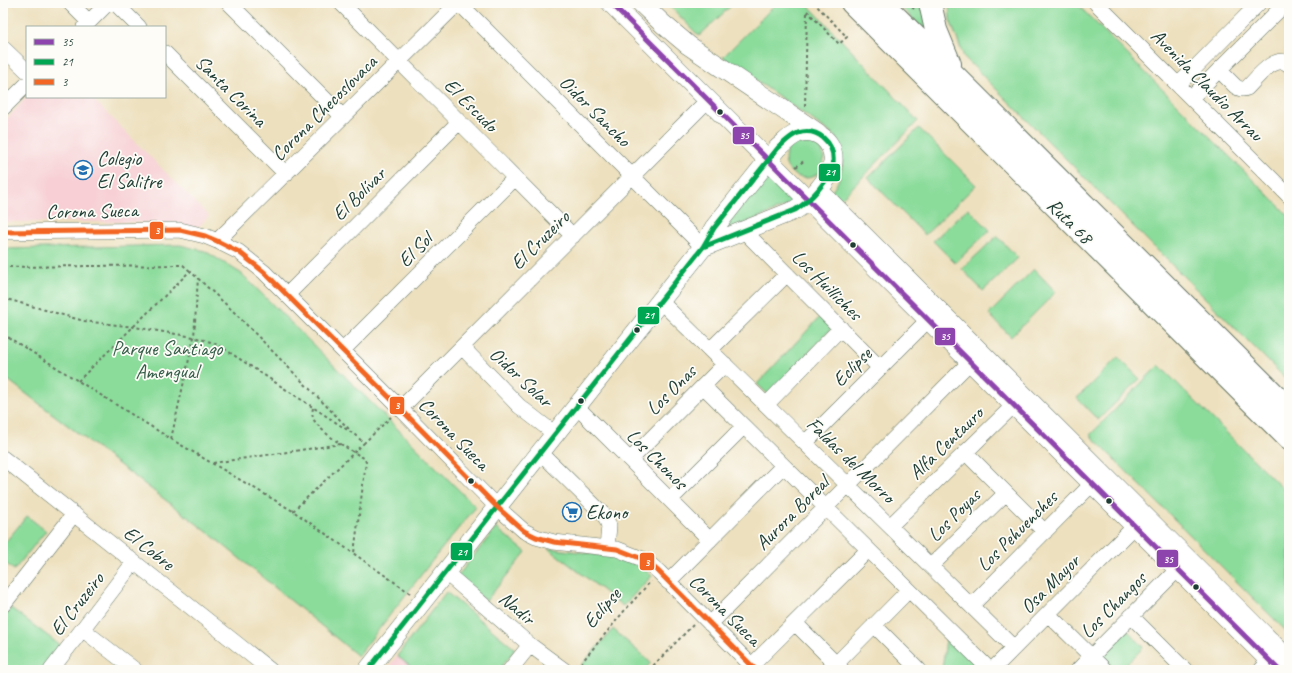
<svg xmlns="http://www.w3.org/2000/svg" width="1292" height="673" font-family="Caveat,sans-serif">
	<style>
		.built { fill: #f7cfd4 }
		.green { fill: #8bdc9b; stroke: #558c68 }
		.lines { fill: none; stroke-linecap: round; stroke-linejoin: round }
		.minor-casing { stroke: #677664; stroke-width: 16 }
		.major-casing { stroke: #677664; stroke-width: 20 }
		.highway-casing { stroke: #677664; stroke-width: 24 }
		.path { stroke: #677664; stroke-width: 2; stroke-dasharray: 3 3; stroke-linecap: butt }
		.minor { stroke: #fff; stroke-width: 15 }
		.major { stroke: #fff; stroke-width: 19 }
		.highway { stroke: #fff; stroke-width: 22 }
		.bus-1-casing { stroke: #fdfcf7; stroke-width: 8 }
		.bus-2-casing { stroke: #fdfcf7; stroke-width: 8 }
		.bus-3-casing { stroke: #fdfcf7; stroke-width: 8 }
		.bus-1 { stroke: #8e44ad; stroke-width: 5 }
		.bus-2 { stroke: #00a651; stroke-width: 5 }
		.bus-3 { stroke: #f26522; stroke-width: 5 }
		.bus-dot { fill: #1f3d34; stroke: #fdfcf7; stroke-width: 1.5 }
		.labels { text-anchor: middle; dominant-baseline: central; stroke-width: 3.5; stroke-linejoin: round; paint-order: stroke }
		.street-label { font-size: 20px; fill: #1f3d34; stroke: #fdfcf7 }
		.poi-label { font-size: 20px; fill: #1f3d34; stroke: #fdfcf7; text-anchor: start }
		.park-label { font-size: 20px; fill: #355d49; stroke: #fdfcf7 }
		.line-badge { stroke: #fdfcf7; stroke-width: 1.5 }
		.badge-label { font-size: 11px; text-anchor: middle; font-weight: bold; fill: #fff }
	</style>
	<rect width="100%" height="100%" fill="#fdfcf7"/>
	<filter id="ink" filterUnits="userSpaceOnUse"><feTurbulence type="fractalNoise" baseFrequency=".025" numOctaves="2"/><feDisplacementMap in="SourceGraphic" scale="8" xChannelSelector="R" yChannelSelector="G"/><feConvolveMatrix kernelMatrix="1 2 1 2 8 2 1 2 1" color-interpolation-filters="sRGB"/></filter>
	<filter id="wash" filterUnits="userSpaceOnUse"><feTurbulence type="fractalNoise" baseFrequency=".012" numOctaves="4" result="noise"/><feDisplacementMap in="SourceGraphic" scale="16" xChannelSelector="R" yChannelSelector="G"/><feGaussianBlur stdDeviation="0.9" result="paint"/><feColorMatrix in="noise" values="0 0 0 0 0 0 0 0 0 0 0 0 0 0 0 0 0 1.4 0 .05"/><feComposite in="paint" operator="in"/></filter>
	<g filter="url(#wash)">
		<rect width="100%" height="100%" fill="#ede0be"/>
		<path class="built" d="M 27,97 L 91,97 L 209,216 L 198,227 L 136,222 L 3,222 L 3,123 Z
			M 397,656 L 415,670 L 386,670 Z"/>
		<path class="green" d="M 667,3 L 734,3 L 699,36 Z
			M 777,3 L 806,3 L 918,121 L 841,199 L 832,191 C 845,174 846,154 834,135 L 723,57 Z
			M 897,3 L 927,3 L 929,35 Z
			M 949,3 L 1076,3 L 1289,216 L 1289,382 L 964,57 L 950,20 Z
			M 919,128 L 976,185 L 925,235 L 868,178 Z
			M 811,140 C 814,142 819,145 821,148 C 821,148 823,153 823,154 C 828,175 805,186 790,171 C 781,161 786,152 792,143 Z
			M 766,171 L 796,202 L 729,230 L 724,225 Z
			M 968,208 L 990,230 L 955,263 L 933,241 Z
			M 997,236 L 1018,258 L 983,291 L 962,269 Z
			M 180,245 L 205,251 L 242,274 L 476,507 L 439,552 L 358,656 L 210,534 L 3,376 L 3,249 Z
			M 1034,269 L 1056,292 L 1011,337 L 989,314 Z
			M 820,317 L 832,328 L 769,395 L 757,384 Z
			M 1118,357 L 1140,379 L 1098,420 L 1077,398 Z
			M 1159,365 L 1289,495 L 1289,634 L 1090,435 Z
			M 27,516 L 46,531 L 14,570 L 3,561 L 3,545 Z
			M 496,528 L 526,552 L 486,601 L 456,578 Z
			M 548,548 C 574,552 621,555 643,568 C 646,570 649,573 652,576 L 623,606 Z
			M 446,592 L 515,649 L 499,670 L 415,670 L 397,656 Z
			M 11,608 L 61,646 L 41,670 L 10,670 L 3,664 L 3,618 Z
			M 613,629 L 651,663 L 644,670 L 577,670 Z
			M 1127,630 L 1144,647 L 1121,670 L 1108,670 L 1098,660 Z
			M 947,631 L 987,670 L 942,670 Z"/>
	</g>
	<g filter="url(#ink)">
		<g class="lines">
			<defs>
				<path id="minor" d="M 70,3 L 89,22
					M 115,3 L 139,27
					M 229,3 L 343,117
					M 341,3 L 573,236
					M 459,3 L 703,247
					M 1096,3 L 1289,196
					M 84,27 L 108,3
					M 3,48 L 27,71
					M 165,53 L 286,174
					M 1219,70 L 1235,86 C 1239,89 1242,90 1247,88 C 1256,79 1276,52 1289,65
					M 1178,85 L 1259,3
					M 1191,98 L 1286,3
					M 3,108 L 27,84
					M 744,231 L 880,368
					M 3,232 L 180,230 L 205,236 L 217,241 L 239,252 L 264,272 L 391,399 L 497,507 L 524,531 L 536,537 L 554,542 L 617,549 L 645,560 L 659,572 L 756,670
					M 217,241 L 458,3
					M 287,295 L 459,122
					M 660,301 L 1014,648
					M 462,347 L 519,406 L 555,434
					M 343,350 L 515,178
					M 710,350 L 787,274
					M 703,386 L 990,670
					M 766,405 L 841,328
					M 577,407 L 710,540
					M 401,408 L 708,100
					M 805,443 L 928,320
					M 965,452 L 1045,532
					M 541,453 L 605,516 L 609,526 L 607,547
					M 3,458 L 270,670
					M 630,460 L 725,364
					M 670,500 L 743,427
					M 890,526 L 1014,405
					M 931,566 L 1006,493
					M 445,572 L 530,645 L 564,670
					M 668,582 L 783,466
					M 3,605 L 74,514
					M 971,606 L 1092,484
					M 1048,614 L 1105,670
					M 1131,616 L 1185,670
					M 795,623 L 842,670
					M 710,624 L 970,362
					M 874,625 L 919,670
					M 82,629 L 135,670
					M 836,664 L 909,590
					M 51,670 L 134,562
					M 510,670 L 530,645
					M 747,670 L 868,550
					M 992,670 L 1135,526
					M 1078,670 L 1178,569
					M 1261,670 L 1270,661"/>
				<path id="major" d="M 611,3 L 1279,670
					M 641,3 L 663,24 L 688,45 L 818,133
					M 818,190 L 1289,660
					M 368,670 L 703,247 L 714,228 L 778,148 C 784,143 790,136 798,133 C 817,127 835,142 833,163 C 830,180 810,201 795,210 L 703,247"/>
				<path id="highway" d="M 852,3 L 1289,439
					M 882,3 L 1289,409
					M 930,3 L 936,30 L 950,64"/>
			</defs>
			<use href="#minor" class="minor-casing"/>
			<use href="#major" class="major-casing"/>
			<use href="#highway" class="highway-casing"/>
			<path class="path" d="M 908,3 L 914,9
				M 807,11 L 839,44 L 847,37 L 814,3
				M 805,106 L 807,11
				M 796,167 L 805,160
				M 3,267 L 183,265 L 190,271
				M 3,298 L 84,321 L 134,327 L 194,337 L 214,343 L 223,348 L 355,435 L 364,443 L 391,417
				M 3,334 L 171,439 L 293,511 L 410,593
				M 78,381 L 190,271 L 233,311 L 351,431
				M 313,408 C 312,412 312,416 314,420 C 321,433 351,451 364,458 L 366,462 L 354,553
				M 171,439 L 194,337 L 198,278
				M 213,463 L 341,444
				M 293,511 L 364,443
				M 577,668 L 625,610 L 651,581
				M 649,670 L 693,625"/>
			<use href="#minor" class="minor"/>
			<use href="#major" class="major"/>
			<use href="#highway" class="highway"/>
			<defs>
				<path id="bus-1" d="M 611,3 L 1279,670"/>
				<path id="bus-2" d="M 368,670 L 703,247 L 714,228 L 778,148 C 784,143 790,136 798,133 C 817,127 835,142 833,163 C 830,180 810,201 795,210 L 703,247"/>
				<path id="bus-3" d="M 3,232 L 180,230 L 205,236 L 217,241 L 239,252 L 264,272 L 391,399 L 497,507 L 524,531 L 536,537 L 554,542 L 617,549 L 645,560 L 659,572 L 756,670"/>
			</defs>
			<use href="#bus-1" class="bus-1-casing"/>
			<use href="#bus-2" class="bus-2-casing"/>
			<use href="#bus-3" class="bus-3-casing"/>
			<use href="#bus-1" class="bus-1"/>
			<use href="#bus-2" class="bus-2"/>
			<use href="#bus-3" class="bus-3"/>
		</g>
	</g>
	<defs>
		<symbol id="school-ring" viewBox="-11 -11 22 22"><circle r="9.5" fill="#fdfcf7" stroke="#1f6fb2" stroke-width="1.5"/><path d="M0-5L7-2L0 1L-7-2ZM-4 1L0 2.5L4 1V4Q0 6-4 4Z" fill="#1f6fb2"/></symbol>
		<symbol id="supermarket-ring" viewBox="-11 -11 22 22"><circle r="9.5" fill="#fdfcf7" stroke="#1f6fb2" stroke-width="1.5"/><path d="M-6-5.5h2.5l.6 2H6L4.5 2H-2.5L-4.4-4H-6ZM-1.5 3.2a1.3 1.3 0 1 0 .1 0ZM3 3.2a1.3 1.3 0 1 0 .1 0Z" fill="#1f6fb2"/></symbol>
	</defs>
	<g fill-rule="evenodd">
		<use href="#school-ring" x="72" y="159" width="22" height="22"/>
		<use href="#supermarket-ring" x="561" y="501" width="22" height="22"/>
	</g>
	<g class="bus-dot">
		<circle cx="720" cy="112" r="3.5"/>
		<circle cx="853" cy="245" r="3.5"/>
		<circle cx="637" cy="330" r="3.5"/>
		<circle cx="581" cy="401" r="3.5"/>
		<circle cx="471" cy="481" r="3.5"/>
		<circle cx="1109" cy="501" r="3.5"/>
		<circle cx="1196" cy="587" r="3.5"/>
	</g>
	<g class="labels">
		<g class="street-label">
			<text transform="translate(1207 85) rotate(45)">Avenida Claudio Arrau</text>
			<text transform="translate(231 91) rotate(45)">Santa Corina</text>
			<text transform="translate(471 105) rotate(45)">El Escudo</text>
			<text transform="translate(324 108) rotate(-45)">Corona Checoslovaca</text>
			<text transform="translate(595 111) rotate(45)">Oidor Sancho</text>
			<text transform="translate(359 194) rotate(-45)">El Bolívar</text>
			<text transform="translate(92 211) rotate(-1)">Corona Sueca</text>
			<text transform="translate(1070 221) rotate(45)">Ruta 68</text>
			<text transform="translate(540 240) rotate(-45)">El Cruzeiro</text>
			<text transform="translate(415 250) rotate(-45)">El Sol</text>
			<text transform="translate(827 285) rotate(45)">Los Huilliches</text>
			<text transform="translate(852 367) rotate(-45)">Eclipse</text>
			<text transform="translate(521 377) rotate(43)">Oidor Solar</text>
			<text transform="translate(671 390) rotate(-45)">Los Onas</text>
			<text transform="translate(454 434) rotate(46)">Corona Sueca</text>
			<text transform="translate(946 443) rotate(-44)">Alfa Centauro</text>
			<text transform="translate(657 459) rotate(45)">Los Chonos</text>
			<text transform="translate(851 460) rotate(44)">Faldas del Morro</text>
			<text transform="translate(792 513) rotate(-45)">Aurora Boreal</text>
			<text transform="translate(954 515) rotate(-45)">Los Poyas</text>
			<text transform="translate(1017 531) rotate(-45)">Los Pehuenches</text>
			<text transform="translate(149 548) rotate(38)">El Cobre</text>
			<text transform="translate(1050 584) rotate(-45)">Osa Mayor</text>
			<text transform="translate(77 604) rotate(-52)">El Cruzeiro</text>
			<text transform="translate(1113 605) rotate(-45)">Los Changos</text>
			<text transform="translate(517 608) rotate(41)">Nadir</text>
			<text transform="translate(602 608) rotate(-49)">Eclipse</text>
			<text transform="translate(725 610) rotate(45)">Corona Sueca</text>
		</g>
		<g class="poi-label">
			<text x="97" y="158">Colegio<tspan x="97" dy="23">El Salitre</tspan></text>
			<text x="586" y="512">Ekono</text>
		</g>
		<g class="park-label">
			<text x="167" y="348">Parque Santiago<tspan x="167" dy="23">Amengual</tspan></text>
		</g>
	</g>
	<g class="line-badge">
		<rect x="732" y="126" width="23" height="19" rx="4" fill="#8e44ad"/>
		<rect x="818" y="163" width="23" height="19" rx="4" fill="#00a651"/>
		<rect x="149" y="221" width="15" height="19" rx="4" fill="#f26522"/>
		<rect x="637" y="306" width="23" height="19" rx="4" fill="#00a651"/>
		<rect x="934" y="327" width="22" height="19" rx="4" fill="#8e44ad"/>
		<rect x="389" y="396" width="16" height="19" rx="4" fill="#f26522"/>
		<rect x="450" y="542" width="23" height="19" rx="4" fill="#00a651"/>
		<rect x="1156" y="549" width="23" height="19" rx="4" fill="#8e44ad"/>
		<rect x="639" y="552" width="16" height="19" rx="4" fill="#f26522"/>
	</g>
	<g class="badge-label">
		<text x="744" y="139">35</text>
		<text x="830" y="176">21</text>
		<text x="157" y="234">3</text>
		<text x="649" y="319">21</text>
		<text x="945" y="340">35</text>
		<text x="397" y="409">3</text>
		<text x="462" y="556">21</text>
		<text x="1168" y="563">35</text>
		<text x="647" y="566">3</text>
	</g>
	<rect width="1292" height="673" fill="none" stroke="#fdfcf7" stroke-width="16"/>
	<rect x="26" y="26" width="140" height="72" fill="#fdfcf7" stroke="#a4b0a9"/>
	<rect x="34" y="39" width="20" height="6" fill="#8e44ad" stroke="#a4b0a9"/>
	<text x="62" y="46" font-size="12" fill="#1f3d34">35</text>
	<rect x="34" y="59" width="20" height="6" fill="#00a651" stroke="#a4b0a9"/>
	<text x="62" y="66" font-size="12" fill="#1f3d34">21</text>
	<rect x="34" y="79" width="20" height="6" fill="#f26522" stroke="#a4b0a9"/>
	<text x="62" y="86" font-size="12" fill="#1f3d34">3</text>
</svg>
